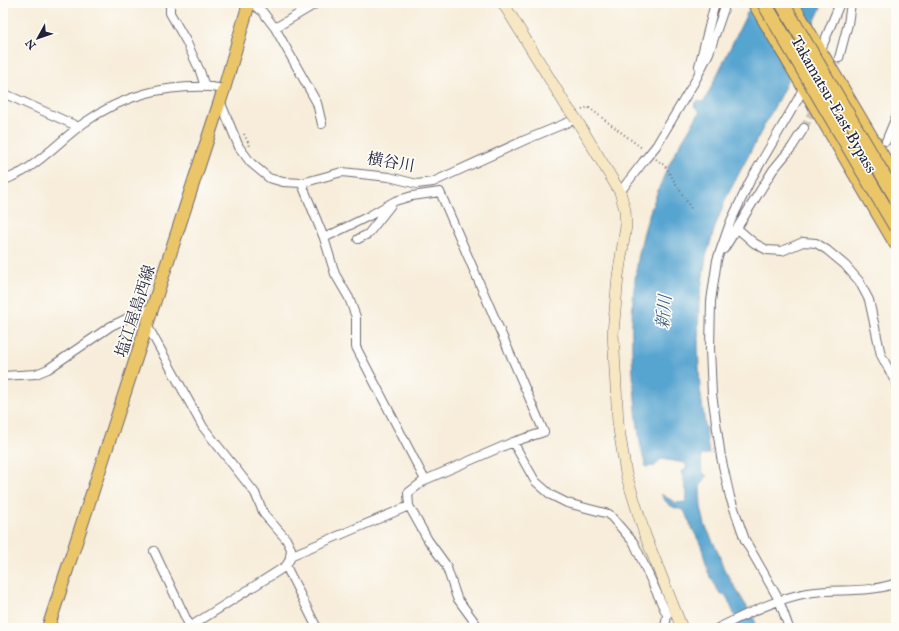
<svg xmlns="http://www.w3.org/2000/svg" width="899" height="631" font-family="'IM FELL Great Primer','Noto Serif JP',serif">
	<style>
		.water { fill: #57a4d0; stroke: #3c6386 }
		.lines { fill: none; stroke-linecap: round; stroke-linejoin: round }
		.street-tunnel { stroke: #ccc4ba; stroke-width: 8; stroke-dasharray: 8 4; stroke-linecap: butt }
		.street-casing { stroke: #6d6973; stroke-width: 10 }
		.secondary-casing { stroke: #6d6973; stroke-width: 12 }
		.primary-casing { stroke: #6d6973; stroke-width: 14 }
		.highway-casing { stroke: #6d6973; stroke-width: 16 }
		.path { stroke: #6d6973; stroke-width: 2; stroke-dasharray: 1 3; stroke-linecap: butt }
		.street { stroke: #fff; stroke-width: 8 }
		.secondary { stroke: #f7e8c3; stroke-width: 11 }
		.primary { stroke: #ebc669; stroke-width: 12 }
		.highway { stroke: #ebc669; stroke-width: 14 }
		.street-bridge-casing { stroke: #6d6973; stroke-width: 10; stroke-linecap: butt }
		.secondary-bridge-casing { stroke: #6d6973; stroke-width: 12; stroke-linecap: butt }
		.primary-bridge-casing { stroke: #6d6973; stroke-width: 14; stroke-linecap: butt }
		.highway-bridge-casing { stroke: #6d6973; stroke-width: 16; stroke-linecap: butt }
		.street-bridge { stroke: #fff; stroke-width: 8 }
		.secondary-bridge { stroke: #f7e8c3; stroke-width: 11 }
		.primary-bridge { stroke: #ebc669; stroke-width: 12 }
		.highway-bridge { stroke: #ebc669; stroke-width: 14 }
		.labels { text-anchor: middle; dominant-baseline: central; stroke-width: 3.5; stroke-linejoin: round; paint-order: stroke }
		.street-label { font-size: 16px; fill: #22223b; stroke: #fdfcf7 }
		.water-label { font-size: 17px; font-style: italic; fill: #3a5c7e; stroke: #fdfcf7 }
	</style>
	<rect width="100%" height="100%" fill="#fdfcf7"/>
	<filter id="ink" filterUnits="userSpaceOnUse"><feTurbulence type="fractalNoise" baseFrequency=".025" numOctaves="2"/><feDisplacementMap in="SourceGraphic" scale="8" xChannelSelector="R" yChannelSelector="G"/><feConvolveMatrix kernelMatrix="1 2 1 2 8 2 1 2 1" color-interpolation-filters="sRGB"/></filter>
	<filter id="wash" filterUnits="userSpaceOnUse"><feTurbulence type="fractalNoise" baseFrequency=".012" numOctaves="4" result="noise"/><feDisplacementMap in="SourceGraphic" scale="16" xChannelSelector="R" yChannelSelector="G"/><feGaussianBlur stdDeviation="0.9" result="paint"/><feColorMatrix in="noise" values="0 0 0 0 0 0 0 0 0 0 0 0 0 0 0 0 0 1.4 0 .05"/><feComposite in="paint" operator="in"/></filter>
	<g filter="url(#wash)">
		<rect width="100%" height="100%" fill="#f7edda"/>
		<path class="water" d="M 752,3 L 823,3 L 782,92 L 726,198 L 715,227 L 706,257 L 699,301 L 698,346 L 700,389 L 709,454 L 701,455 L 702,472 L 707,476 L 700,487 L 701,507 L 705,525 L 717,550 L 724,569 L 754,619 L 758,628 L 740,628 L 727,597 L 719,592 L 708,572 L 701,545 L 691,526 L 684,510 C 671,507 668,506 661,494 L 676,503 L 686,502 L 687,495 L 682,472 L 687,468 L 685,463 L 661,459 L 655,466 L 646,467 C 639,444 637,421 635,398 C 629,336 630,271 650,212 C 656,195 663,177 671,161 C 679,144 691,128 700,111 L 694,106 L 697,101 L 704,102 Z"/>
	</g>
	<g filter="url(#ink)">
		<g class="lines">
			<path class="street-tunnel" d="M 804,128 L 839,58"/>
			<defs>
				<path id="street" d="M 170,3 L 170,13 L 186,41 L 200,71 L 205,87
					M 250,3 L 262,11 L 275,28 L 317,103 L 322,124
					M 275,28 L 317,3
					M 839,58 L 848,24 L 851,3
					M 699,66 L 715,3
					M 3,93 L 79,127
					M 220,101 L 239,147 L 251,163 L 269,178 L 283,182 L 302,183 L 304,189 L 324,238 L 335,274 L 349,298 L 356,317 L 356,347 L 425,480
					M 886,141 L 896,117
					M 656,146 L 695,81 L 709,53 L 726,3
					M 3,181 C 9,178 16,175 22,172 C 45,158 63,138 84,123 C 123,95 164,85 211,87
					M 302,183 L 342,172 L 389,177 L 417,184 L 433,182 L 525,140 L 576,119
					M 620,192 L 643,162
					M 738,229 L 754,243 L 767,250 L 782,251 L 803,242 L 816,243 L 827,250 L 845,265 L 859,281 L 869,300 L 881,355 L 896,383
					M 324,238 L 369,216 L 395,201 L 412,196 L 440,192 L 544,432 L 513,442
					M 358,239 L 368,234 L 391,205
					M 724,249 L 773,170 L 792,147 L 804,128
					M 147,325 L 203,427 L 255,493 L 264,514 L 286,539 L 291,549 L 290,559 L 286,566 L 188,628
					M 3,376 L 36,374 L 48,369 L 111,326 L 136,314 L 152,308
					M 409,506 L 408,493 L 425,480 L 513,442 L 535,481 L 551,495 L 567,503 L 609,514 L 634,543 L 667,615 L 665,628
					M 154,551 L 190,627
					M 290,556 L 409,506 L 428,540 L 446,565 L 457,598 L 479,628
					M 286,566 L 317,628
					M 718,628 C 747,614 776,599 807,593 C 836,588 868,594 896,583
					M 789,628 L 779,600 L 745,540 L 730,497 L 721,457 L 712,394 L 710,349 L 711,301 L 717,260 L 730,223 L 750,181 L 798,99 L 820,52 L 840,3"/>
				<path id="secondary" d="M 503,3 L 567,107
					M 576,119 L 620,192 L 625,210 L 626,226 L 618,276 L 613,333 L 618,423 L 626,474 L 645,535 L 682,628"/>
				<path id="primary" d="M 224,89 L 249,3
					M 48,628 L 221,98"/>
				<path id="highway" d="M 755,3 L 896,243
					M 791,3 L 896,180"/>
			</defs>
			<use href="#street" class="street-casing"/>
			<use href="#secondary" class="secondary-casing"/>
			<use href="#primary" class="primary-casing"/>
			<use href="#highway" class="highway-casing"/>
			<path class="path" d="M 582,110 L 588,107 L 643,149
				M 244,134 L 250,146
				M 656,159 L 665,166 L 692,210"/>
			<use href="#street" class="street"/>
			<use href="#secondary" class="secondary"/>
			<use href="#primary" class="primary"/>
			<use href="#highway" class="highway"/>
			<defs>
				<path id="street-bridge" d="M 211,87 L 224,89
					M 643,162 L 656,146"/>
				<path id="secondary-bridge" d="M 567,107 L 576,119"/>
				<path id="primary-bridge" d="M 221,98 L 224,89"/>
				<path id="highway-bridge" d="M 764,3 L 896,227
					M 782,3 L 896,197"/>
			</defs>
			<use href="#street-bridge" class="street-bridge-casing"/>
			<use href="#secondary-bridge" class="secondary-bridge-casing"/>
			<use href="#primary-bridge" class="primary-bridge-casing"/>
			<use href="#highway-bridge" class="highway-bridge-casing"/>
			<use href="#street-bridge" class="street-bridge"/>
			<use href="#secondary-bridge" class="secondary-bridge"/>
			<use href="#primary-bridge" class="primary-bridge"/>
			<use href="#highway-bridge" class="highway-bridge"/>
		</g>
	</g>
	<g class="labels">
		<g class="street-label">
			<text transform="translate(834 104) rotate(60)">Takamatsu-East Bypass</text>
			<text transform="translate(391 162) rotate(10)">横谷川</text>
			<text transform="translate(135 311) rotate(-72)">塩江屋島西線</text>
		</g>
		<g class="water-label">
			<text transform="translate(664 312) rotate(-85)">新川</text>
		</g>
	</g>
	<rect width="899" height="631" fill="none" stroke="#fdfcf7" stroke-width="16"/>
	<g transform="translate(38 38) rotate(230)" stroke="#fdfcf7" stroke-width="3" paint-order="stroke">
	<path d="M0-3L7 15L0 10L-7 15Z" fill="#22223b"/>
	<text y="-6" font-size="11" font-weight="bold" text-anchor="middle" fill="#22223b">N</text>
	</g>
</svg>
